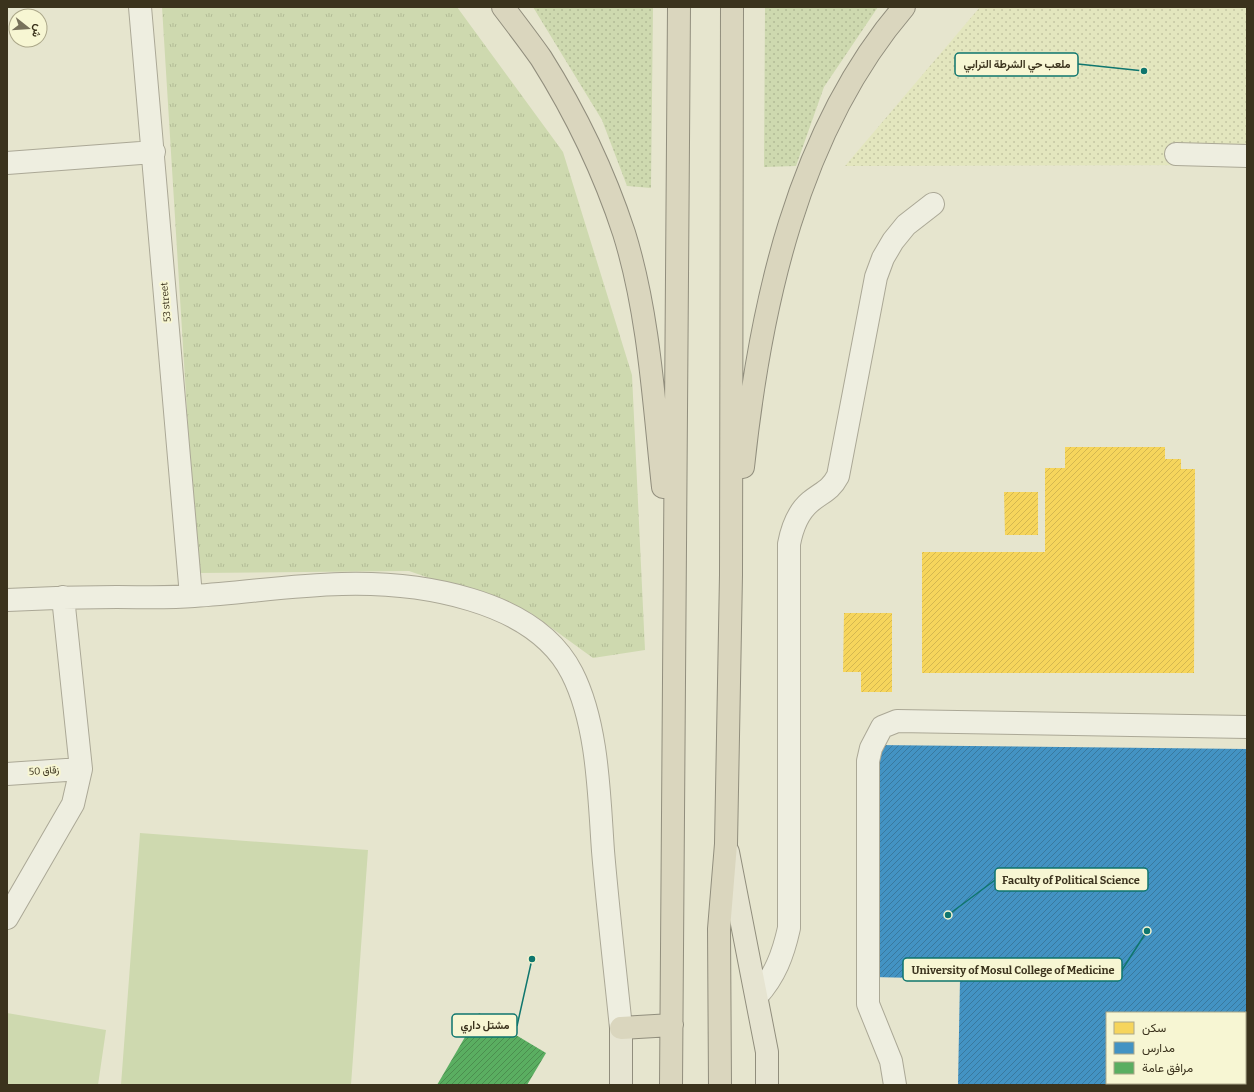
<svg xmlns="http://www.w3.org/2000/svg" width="1254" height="1092" font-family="Bitter,Vazirmatn,serif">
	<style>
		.farmland { fill: url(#farmland-dots) }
		.grass { fill: url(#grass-dots) }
		.park { fill: url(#park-tufts) }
		.garden { fill: #ced9af }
		.homes { fill: url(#homes-hatch) }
		.schools { fill: url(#schools-hatch); fill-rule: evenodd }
		.public { fill: url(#public-hatch) }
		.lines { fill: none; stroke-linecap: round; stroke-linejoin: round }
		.minor-casing { stroke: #aba896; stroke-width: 24 }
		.major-casing { stroke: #918e7d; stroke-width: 24 }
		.highway-casing { stroke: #918e7d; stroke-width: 24 }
		.minor { stroke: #eeeee0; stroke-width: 22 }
		.major { stroke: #e6e4d1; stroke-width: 22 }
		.highway { stroke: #dad6be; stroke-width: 22 }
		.labels { text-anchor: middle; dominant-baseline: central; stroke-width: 4; stroke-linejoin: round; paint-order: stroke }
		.street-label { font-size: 10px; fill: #3b331d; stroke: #f7f6d3 }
		.leader { fill: none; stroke: #0f766e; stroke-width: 1.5 }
		.callout-dot { fill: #0f766e; stroke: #f7f6d3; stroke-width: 1.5 }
		.callout { fill: #f7f6d3; stroke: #0f766e; stroke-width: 1.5 }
		.callout-label { font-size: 11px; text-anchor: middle; font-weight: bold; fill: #3b331d }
	</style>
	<defs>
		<pattern id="farmland-dots" width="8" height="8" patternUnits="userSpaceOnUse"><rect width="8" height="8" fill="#e3e6be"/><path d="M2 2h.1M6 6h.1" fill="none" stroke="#c4c6a3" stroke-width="1.8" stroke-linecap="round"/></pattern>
		<pattern id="grass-dots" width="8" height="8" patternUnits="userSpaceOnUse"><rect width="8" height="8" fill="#ced9af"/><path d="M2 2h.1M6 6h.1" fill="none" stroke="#b2bb96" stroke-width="1.8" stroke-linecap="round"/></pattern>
		<pattern id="park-tufts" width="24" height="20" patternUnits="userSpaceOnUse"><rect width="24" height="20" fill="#ced9af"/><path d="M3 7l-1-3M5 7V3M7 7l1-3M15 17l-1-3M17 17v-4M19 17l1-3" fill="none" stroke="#b2bb96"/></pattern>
		<pattern id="homes-hatch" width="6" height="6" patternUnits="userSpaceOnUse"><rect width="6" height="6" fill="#f6d55c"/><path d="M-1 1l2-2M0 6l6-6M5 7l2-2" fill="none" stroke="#d4b750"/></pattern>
		<pattern id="schools-hatch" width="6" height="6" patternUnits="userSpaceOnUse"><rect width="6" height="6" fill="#4393c3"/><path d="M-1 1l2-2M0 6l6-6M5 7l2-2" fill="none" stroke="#39799e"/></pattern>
		<pattern id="public-hatch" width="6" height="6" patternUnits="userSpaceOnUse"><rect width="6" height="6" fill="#5aae61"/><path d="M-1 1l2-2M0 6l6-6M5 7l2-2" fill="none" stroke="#4c8e4f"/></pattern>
	</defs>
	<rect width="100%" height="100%" fill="#e6e5ce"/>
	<path class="farmland" d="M 980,7 L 1247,7 L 1247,165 L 845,166 Z"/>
	<path class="grass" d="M 533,7 L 653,7 L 651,188 L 627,186 L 602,120 Z
		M 765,7 L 878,7 L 824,87 L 796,166 L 764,167 Z"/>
	<path class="park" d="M 162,7 L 457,7 L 563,152 L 632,375 L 645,650 L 593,658 L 531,613 L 409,571 L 197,573 Z"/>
	<path class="garden" d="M 140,833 L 368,850 L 351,1085 L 121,1085 Z
		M 7,1013 L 106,1030 L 98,1085 L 7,1085 Z"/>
	<path class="homes" d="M 1065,447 L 1165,447 L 1165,459 L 1181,459 L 1181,469 L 1195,469 L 1194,673 L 922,673 L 922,552 L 1045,552 L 1045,468 L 1065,468 Z
		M 1004,492 L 1038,492 L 1038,535 L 1005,535 Z
		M 844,613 L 892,613 L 892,692 L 861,692 L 861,672 L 843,672 Z"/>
	<path class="schools" d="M 876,745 L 1247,749 L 1247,1085 L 958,1085 L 960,979 L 872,977 ZM 1107,1013 L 1245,1013 L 1245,1083 L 1107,1083 Z"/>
	<path class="public" d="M 479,1013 L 546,1053 L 527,1085 L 437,1085 Z"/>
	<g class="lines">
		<defs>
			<path id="minor" d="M 140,7 L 191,596
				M 1176,154 L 1247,156
				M 7,163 L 154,152
				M 7,600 C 44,598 80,597 117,597 C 143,597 168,598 194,596 C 243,593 293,585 342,584 C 417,582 534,598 572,673 C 598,724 599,795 603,851 C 608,910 615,969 621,1028
				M 7,774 L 81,769
				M 7,918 L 73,804 L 81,769 L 63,597
				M 757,996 C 775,976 783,955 789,928 L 789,544 C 792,528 797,513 810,502 C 822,492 830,491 838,476 L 876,277 L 883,258 L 893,241 L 906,225 L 933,204
				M 895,1085 L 891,1061 L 868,1004 L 868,761 L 871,748 L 882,727 L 897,721 L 1247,727"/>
			<path id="major" d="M 728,852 L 767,1052 L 767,1085
				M 621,1028 L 621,1085"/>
			<path id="highway" d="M 503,7 C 516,24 529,41 541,58 C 575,112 604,172 624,233 C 649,313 654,404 663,487
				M 743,467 C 760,307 797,132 904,7
				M 621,1028 L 672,1025
				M 671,1085 L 679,7
				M 720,1085 L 719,929 L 726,844 L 731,575 L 732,7"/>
		</defs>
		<use href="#minor" class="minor-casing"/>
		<use href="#major" class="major-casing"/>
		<use href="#highway" class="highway-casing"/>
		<use href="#minor" class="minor"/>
		<use href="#major" class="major"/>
		<use href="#highway" class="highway"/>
	</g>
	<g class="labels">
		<g class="street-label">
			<text transform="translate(166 302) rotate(-95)">53 street</text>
			<text transform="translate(44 771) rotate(-4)">زقاق 50</text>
		</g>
	</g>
	<path class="leader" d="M1144 71L1078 64M948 915L995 880M1147 931L1122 970M532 959L517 1026"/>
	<g class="callout-dot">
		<circle cx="1144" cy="71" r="4"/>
		<circle cx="948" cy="915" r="4"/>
		<circle cx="1147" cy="931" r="4"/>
		<circle cx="532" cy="959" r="4"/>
	</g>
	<g class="callout">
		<rect x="955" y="53" width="123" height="23" rx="4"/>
		<rect x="995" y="868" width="153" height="23" rx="4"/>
		<rect x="903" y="958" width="219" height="23" rx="4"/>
		<rect x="452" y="1014" width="65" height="23" rx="4"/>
	</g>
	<g class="callout-label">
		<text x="1017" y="68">ملعب حي الشرطة الترابي</text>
		<text x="1071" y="884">Faculty of Political Science</text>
		<text x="1013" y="974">University of Mosul College of Medicine</text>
		<text x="485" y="1029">مشتل داري</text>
	</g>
	<rect width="1254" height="1092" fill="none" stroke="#3b331d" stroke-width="16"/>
	<rect x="1106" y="1012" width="140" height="72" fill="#f7f6d3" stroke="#aca88a"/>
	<rect x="1114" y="1022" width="20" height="12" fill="#f6d55c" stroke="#aca88a"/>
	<text x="1142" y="1032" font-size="12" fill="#3b331d">سكن</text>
	<rect x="1114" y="1042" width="20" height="12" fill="#4393c3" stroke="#aca88a"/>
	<text x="1142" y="1052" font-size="12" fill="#3b331d">مدارس</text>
	<rect x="1114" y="1062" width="20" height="12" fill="#5aae61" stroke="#aca88a"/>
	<text x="1142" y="1072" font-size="12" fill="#3b331d">مرافق عامة</text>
	<g transform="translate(28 28) rotate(107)"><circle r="19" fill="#f7f6d3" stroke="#aca88a"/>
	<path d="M0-3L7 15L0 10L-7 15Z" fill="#77715b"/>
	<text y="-6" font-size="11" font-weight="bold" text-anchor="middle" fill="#3b331d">ش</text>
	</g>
</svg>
